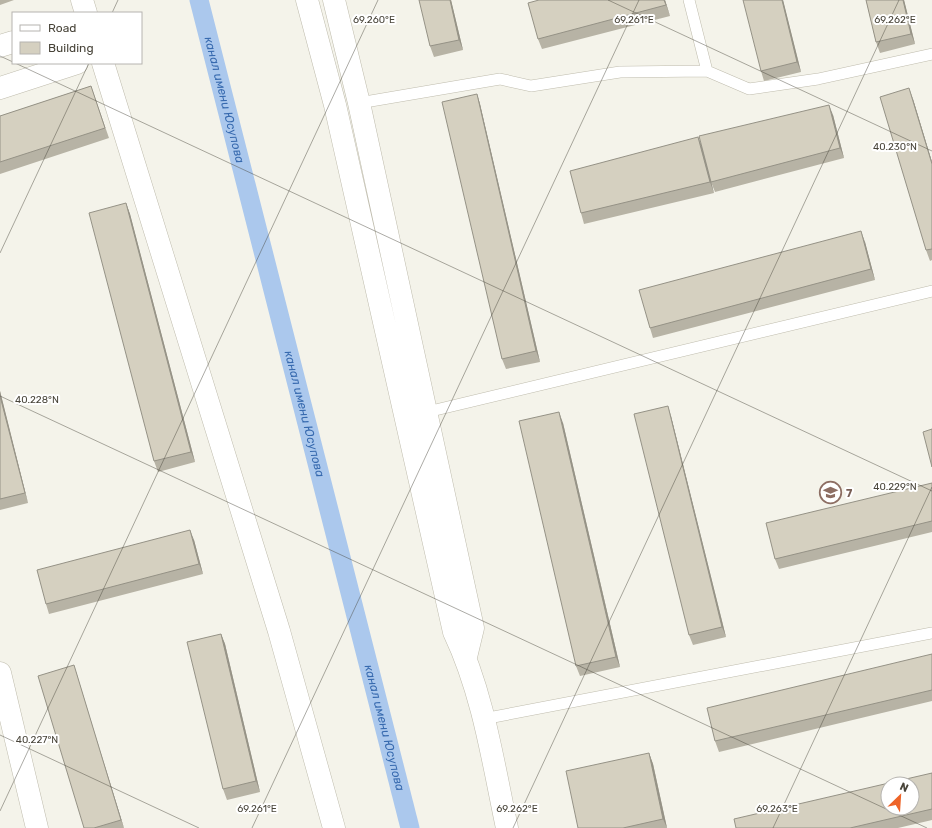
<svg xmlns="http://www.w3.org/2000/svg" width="932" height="828" font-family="Rubik,sans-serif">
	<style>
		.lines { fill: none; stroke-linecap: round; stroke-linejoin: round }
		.canal { stroke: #abc8ed; stroke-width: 19 }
		.lane-casing { stroke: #bfbcad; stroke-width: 12 }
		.street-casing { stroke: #bfbcad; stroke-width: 23 }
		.lane { stroke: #fff; stroke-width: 11 }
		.street { stroke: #fff; stroke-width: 22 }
		.wall { fill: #b7b3a5 }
		.shaded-wall { fill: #959286 }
		.building { fill: #d5d0c0; stroke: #959286; fill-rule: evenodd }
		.ticks { fill: none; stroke: #484439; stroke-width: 1; stroke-opacity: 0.45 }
		.labels { text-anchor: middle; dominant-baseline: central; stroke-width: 4; stroke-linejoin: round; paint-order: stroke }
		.education-label { font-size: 11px; font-weight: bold; fill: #785e54; stroke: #fff; text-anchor: start }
		.water-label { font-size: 12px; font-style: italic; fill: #376aaf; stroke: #fff }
		.ticks-label { font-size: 10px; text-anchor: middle; fill: #484439; stroke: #fff; stroke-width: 4; stroke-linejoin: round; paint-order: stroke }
	</style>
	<rect width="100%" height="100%" fill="#f4f3ea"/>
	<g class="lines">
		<path class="canal" id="s1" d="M 199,0 L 410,828"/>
		<defs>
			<path id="lane" d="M 689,0 L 707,71
				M 359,103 L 500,79 L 531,86 L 620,72 L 707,71 L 749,89 L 818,79 L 932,54
				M 427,412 L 932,291
				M 483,719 L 932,633"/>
			<path id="street" d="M 82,0 L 86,13
				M 307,0 L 335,105 L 454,632 C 483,693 493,762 507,828
				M 334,0 L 359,103 L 473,628 L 466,657
				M 0,46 L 13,42
				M 103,63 L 279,631 L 334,828
				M 0,88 L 77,63
				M 0,673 L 37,828"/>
		</defs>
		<use href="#lane" class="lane-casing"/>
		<use href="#street" class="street-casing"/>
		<use href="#lane" class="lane"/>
		<use href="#street" class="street"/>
	</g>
	<path class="wall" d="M 0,0 L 14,0 L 0,5 Z
		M 451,0 L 463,50 L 434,57 L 430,46 Z
		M 539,0 L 665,0 L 670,16 L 542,49 L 538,39 Z
		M 783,0 L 801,72 L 764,81 L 761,71 Z
		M 866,0 L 904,0 L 915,44 L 880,53 L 876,42 Z
		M 91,86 L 109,138 L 0,174 L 0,116 Z
		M 477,94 L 480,104 L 540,362 L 506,369 L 502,359 Z
		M 913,99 L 932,162 L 932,260 L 930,261 L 926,250 Z
		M 833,115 L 844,158 L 715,192 L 711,182 Z
		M 698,137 L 702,147 L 714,193 L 584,224 L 581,213 Z
		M 126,203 L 130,214 L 195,462 L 158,472 L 154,461 Z
		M 865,242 L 875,280 L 653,338 L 650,328 Z
		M 0,391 L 28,503 L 0,510 Z
		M 671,416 L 726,637 L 693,645 L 689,635 Z
		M 563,423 L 620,667 L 580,676 L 576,666 Z
		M 932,483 L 932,532 L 779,569 L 775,559 Z
		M 194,540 L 203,574 L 49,614 L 46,604 Z
		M 221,634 L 225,644 L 260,792 L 227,800 L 223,789 Z
		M 932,654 L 932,701 L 719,752 L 715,741 Z
		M 77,676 L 124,828 L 84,828 Z
		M 649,753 L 653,764 L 667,828 L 578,828 Z
		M 932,773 L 932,820 L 898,828 L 736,828 Z"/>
	<path class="shaded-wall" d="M 450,0 L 451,0 L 463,50 L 459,40 Z
		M 664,0 L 665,0 L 670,16 L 666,5 Z
		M 782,0 L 783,0 L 801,72 L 797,62 Z
		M 903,0 L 904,0 L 915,44 L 911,34 Z
		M 909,88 L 913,99 L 932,162 L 932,164 Z
		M 477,94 L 480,104 L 540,362 L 536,351 Z
		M 829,105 L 833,115 L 844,158 L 840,148 Z
		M 698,137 L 702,147 L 714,193 L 710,182 Z
		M 126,203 L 130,214 L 195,462 L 191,452 Z
		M 861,231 L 865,242 L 875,280 L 871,269 Z
		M 0,391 L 28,503 L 25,493 L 0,396 Z
		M 668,406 L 671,416 L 726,637 L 722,627 Z
		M 559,412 L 563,423 L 620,667 L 616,657 Z
		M 190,530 L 194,540 L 203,574 L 199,564 Z
		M 221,634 L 225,644 L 260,792 L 256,781 Z
		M 74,665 L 77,676 L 124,828 L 121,820 Z
		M 649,753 L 653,764 L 667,828 L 663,819 Z"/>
	<path class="building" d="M 419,0 L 450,0 L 459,40 L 430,46 Z
		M 539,0 L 664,0 L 666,5 L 538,39 L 528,3 Z
		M 743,0 L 782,0 L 797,62 L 761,71 Z
		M 866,0 L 903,0 L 911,34 L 876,42 Z
		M 91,86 L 105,128 L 0,162 L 0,116 Z
		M 909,88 L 932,164 L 932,249 L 926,250 L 880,97 Z
		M 477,94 L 536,351 L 502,359 L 442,102 Z
		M 829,105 L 840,148 L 711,182 L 699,136 Z
		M 698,137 L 710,182 L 581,213 L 570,171 Z
		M 126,203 L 191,452 L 154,461 L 89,213 Z
		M 861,231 L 871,269 L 650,328 L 639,290 Z
		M 0,396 L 25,493 L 0,499 Z
		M 668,406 L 722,627 L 689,635 L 634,414 Z
		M 559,412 L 616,657 L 576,666 L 519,421 Z
		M 932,429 L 932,467 L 923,432 Z
		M 932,483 L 932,521 L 775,559 L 766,523 Z
		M 190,530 L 199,564 L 46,604 L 37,570 Z
		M 221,634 L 256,781 L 223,789 L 187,642 Z
		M 932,654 L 932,690 L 715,741 L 707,708 Z
		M 74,665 L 121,820 L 94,828 L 84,828 L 38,676 Z
		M 649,753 L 663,819 L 623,828 L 578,828 L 566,771 Z
		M 932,773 L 932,809 L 850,828 L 736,828 L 734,819 ZM 888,784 L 912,784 L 912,808 L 888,808 Z"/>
	<path class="ticks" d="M 608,0 L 932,151M 112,13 L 118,0M 0,56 L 13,62M 15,63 L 932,491M 0,253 L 89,63M 0,396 L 927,828M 0,735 L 199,828M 0,811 L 378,0M 252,828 L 639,0M 513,828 L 899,0M 773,828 L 932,487"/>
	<defs>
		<symbol id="school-ring" viewBox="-11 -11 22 22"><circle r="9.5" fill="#fff" stroke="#8d6e63" stroke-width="1.5"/><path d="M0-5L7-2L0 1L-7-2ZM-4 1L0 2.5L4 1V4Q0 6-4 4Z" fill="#8d6e63"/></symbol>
	</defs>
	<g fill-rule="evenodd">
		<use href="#school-ring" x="818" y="480" width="25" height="25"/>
	</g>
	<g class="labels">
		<g class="education-label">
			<text x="846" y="493">7</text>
		</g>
		<g class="water-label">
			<text stroke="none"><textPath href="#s1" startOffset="103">канал имени Юсупова</textPath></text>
			<text stroke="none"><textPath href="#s1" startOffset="427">канал имени Юсупова</textPath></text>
			<text stroke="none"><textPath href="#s1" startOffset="751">канал имени Юсупова</textPath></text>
		</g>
	</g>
	<g class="ticks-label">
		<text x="374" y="23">69.260°E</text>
		<text x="634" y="23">69.261°E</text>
		<text x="895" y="23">69.262°E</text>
		<text x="895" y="150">40.230°N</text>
		<text x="37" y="403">40.228°N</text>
		<text x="895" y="490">40.229°N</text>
		<text x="37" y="743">40.227°N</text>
		<text x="257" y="812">69.261°E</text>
		<text x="517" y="812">69.262°E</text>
		<text x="777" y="812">69.263°E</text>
	</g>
	<rect x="12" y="12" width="130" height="52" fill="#ffffff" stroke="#b6b4b0"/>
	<rect x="20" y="25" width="20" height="6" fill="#ffffff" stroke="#b6b4b0"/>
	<text x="48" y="32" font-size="12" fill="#484439">Road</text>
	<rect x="20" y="42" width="20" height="12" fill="#d5d0c0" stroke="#b6b4b0"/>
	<text x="48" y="52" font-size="12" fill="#484439">Building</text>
	<g transform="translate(900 796) rotate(25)"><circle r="19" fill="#ffffff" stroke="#b6b4b0"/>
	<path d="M0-3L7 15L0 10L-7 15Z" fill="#ee6428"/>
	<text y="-6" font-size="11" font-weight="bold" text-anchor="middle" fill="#484439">N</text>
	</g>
</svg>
